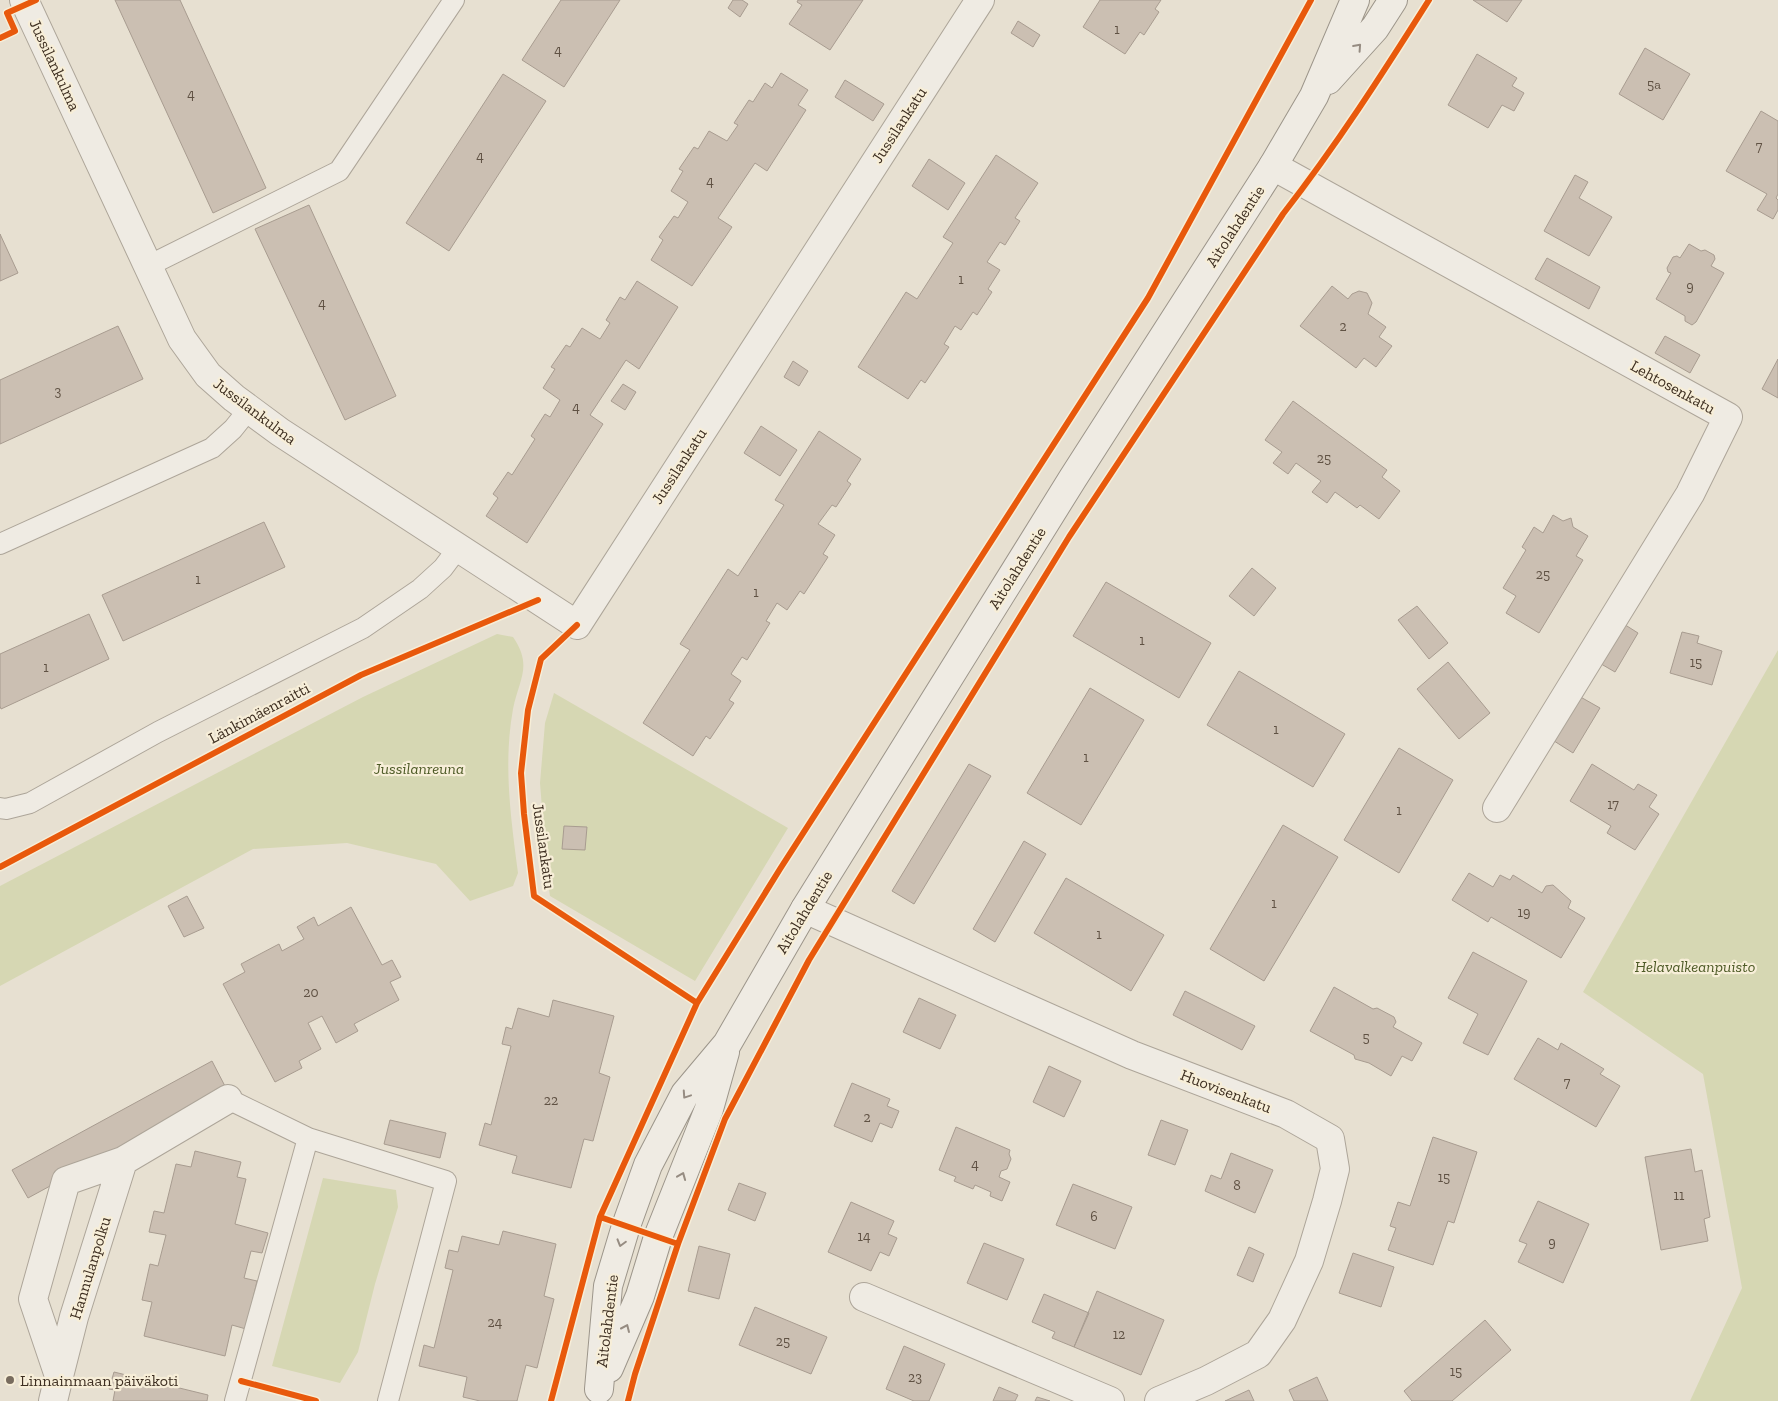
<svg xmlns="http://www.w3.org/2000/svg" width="1778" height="1401" font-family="'Zilla Slab',serif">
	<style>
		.green { fill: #d6d7b3 }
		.building { fill: #cbbfb2; stroke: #a89c90 }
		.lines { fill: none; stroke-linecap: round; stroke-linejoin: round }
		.lane-casing { stroke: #ada599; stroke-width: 22 }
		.street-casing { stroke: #ada599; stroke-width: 30 }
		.secondary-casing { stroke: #9c958a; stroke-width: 30 }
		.lane { stroke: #efebe3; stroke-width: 20 }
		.street { stroke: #efebe3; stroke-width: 28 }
		.secondary { stroke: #efebe3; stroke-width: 28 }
		.cycleway-casing { stroke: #f7eed8; stroke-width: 9 }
		.cycleway { stroke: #e8590c; stroke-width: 6 }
		.oneway { stroke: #968c82 }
		.poi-dot { fill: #786c5e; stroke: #f7eed8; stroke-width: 2 }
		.labels { text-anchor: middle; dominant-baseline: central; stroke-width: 4.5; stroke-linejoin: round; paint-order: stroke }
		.number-label { font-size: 14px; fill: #605244 }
		.street-label { font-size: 16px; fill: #3d2e20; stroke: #f7eed8 }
		.park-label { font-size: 16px; font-style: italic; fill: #4d5a26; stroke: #f7eed8 }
		.poi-label { font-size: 16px; fill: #3d2e20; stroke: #f7eed8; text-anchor: start }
	</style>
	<rect width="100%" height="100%" fill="#e7e0d1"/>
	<path class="green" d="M 497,634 L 513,637 C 533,666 519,679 513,709 C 503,764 511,819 518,873 L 513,886 L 470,901 L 436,864 L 347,843 L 253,849 L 0,986 L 0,886 L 363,697 Z
		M 1778,650 L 1778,1401 L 1690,1401 L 1742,1288 L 1703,1074 L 1583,992 Z
		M 554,693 L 788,828 L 695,981 L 550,896 L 548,883 L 540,783 L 545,723 Z
		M 323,1178 L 396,1190 L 398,1207 L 375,1284 L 358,1352 L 340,1383 L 272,1366 Z"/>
	<path class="building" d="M 115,0 L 180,0 L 266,188 L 213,213 Z
		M 561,0 L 620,0 L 564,87 L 522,60 Z
		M 733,0 L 742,0 L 748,4 L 740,17 L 728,8 Z
		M 798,0 L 863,0 L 830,50 L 789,24 L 802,5 L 797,2 Z
		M 1100,0 L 1161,0 L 1155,9 L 1159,12 L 1144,35 L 1140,32 L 1125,54 L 1083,27 Z
		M 1473,0 L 1522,0 L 1507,22 Z
		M 1018,21 L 1040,35 L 1033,47 L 1011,33 Z
		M 1645,48 L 1690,74 L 1663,120 L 1619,94 Z
		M 1477,54 L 1517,78 L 1512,86 L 1524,93 L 1514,111 L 1502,105 L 1488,128 L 1448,105 Z
		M 781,73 L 808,90 L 798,105 L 806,110 L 767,171 L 755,163 L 718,218 L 732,227 L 692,286 L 651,260 L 663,240 L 659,237 L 674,216 L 678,218 L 688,202 L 671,191 L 683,171 L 679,169 L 694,147 L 698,149 L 709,131 L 727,141 L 738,125 L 734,123 L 749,100 L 753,102 L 765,83 L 772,88 Z
		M 503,74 L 546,101 L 449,251 L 406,223 Z
		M 845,80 L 884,104 L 873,121 L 835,97 Z
		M 1761,111 L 1778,121 L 1778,194 L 1776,198 L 1778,200 L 1778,210 L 1773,219 L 1757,210 L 1767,194 L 1726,171 Z
		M 996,155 L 1038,183 L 1015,218 L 1020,221 L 1005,245 L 1000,242 L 987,262 L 1000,270 L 988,289 L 992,292 L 977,315 L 973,312 L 961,330 L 955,326 L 944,344 L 949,347 L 925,383 L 921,380 L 908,399 L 858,367 L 906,292 L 917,299 L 953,243 L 943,237 Z
		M 929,159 L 965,183 L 948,210 L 912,186 Z
		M 1575,175 L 1588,182 L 1579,198 L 1612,217 L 1589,256 L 1544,231 Z
		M 309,205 L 396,396 L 345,420 L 255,229 Z
		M 0,234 L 18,273 L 0,281 Z
		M 1689,244 L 1701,251 L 1705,250 L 1714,255 L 1715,259 L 1711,266 L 1724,273 L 1696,322 L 1692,325 L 1685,321 L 1685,316 L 1656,299 L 1671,273 L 1668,272 L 1667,268 L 1673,257 L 1677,256 L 1680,258 Z
		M 1547,258 L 1600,287 L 1589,309 L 1535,279 Z
		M 637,281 L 678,307 L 639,369 L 626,360 L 590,415 L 603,424 L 527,543 L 486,516 L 498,498 L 493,494 L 508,472 L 512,475 L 535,439 L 531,436 L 545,414 L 550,417 L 560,400 L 543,388 L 555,369 L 551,367 L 566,345 L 570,347 L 582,328 L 600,339 L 610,323 L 606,320 L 620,297 L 625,300 Z
		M 1332,286 L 1348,299 L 1352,294 L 1359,291 L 1367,293 L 1372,303 L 1368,314 L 1386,327 L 1379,337 L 1392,346 L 1376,367 L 1364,358 L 1356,368 L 1300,326 Z
		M 118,326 L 143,379 L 0,444 L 0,380 Z
		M 1665,336 L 1700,355 L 1690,373 L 1655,353 Z
		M 1778,359 L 1778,398 L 1762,389 Z
		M 793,361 L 808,371 L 799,386 L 784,377 Z
		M 623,384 L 636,392 L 625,410 L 611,401 Z
		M 1293,401 L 1387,470 L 1382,477 L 1400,491 L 1379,519 L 1360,505 L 1357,508 L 1335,492 L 1327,503 L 1312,492 L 1321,481 L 1296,463 L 1288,474 L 1273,463 L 1282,452 L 1265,440 Z
		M 761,426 L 797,450 L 780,476 L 744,453 Z
		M 819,431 L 861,459 L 847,481 L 851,484 L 836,507 L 832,505 L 818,524 L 835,535 L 823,554 L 828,557 L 804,594 L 800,591 L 787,610 L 777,603 L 766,621 L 770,623 L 747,660 L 742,657 L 731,674 L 741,681 L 729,700 L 734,703 L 710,739 L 706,736 L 693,756 L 643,723 L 690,650 L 680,644 L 728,569 L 738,576 L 784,505 L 775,500 Z
		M 1553,515 L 1563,521 L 1571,518 L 1573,527 L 1588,536 L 1576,556 L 1583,560 L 1539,633 L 1506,613 L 1516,596 L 1503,588 L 1526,550 L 1522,547 L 1534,527 L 1543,533 Z
		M 264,522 L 285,567 L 123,641 L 102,595 Z
		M 1252,568 L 1276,588 L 1254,616 L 1229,596 Z
		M 1106,582 L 1211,643 L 1179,698 L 1073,636 Z
		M 1417,606 L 1448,643 L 1429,659 L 1398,620 Z
		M 89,614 L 109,659 L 1,709 L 0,706 L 0,654 Z
		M 1619,621 L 1638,633 L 1615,672 L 1596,661 Z
		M 1682,632 L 1699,636 L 1697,643 L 1722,651 L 1712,685 L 1670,673 Z
		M 1448,662 L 1490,713 L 1459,739 L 1417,689 Z
		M 1239,671 L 1345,734 L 1313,787 L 1207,725 Z
		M 1090,688 L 1144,720 L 1081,825 L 1027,793 Z
		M 1577,695 L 1600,708 L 1573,753 L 1551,739 Z
		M 1399,748 L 1453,780 L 1399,873 L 1344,840 Z
		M 969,764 L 991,776 L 914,904 L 892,891 Z
		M 1592,764 L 1634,790 L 1638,784 L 1657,795 L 1649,807 L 1659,814 L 1635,850 L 1607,833 L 1611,826 L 1570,801 Z
		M 1283,825 L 1338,857 L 1264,981 L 1210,949 Z
		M 564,826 L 587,827 L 585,850 L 562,849 Z
		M 1024,841 L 1046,854 L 995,942 L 973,929 Z
		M 1469,873 L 1493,887 L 1500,875 L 1510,880 L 1513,875 L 1542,893 L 1546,886 L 1553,885 L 1571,901 L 1568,908 L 1585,918 L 1561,958 L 1491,917 L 1488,922 L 1452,900 Z
		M 1066,878 L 1164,935 L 1131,991 L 1034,933 Z
		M 187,896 L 204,928 L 184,937 L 168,906 Z
		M 351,907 L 382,965 L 392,960 L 401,977 L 390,982 L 399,1000 L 354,1024 L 358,1031 L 336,1043 L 322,1016 L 308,1023 L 321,1049 L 299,1061 L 302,1068 L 275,1082 L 223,984 L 245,972 L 241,964 L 279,944 L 282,951 L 304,939 L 297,927 L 314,917 L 318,926 Z
		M 1473,952 L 1527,981 L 1488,1055 L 1463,1043 L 1478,1014 L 1448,998 Z
		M 1334,987 L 1373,1009 L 1377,1008 L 1394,1017 L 1396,1022 L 1393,1027 L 1422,1043 L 1412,1061 L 1402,1056 L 1391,1076 L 1369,1063 L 1355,1059 L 1354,1055 L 1310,1031 Z
		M 1185,991 L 1255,1026 L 1242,1050 L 1173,1015 Z
		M 919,998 L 956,1015 L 940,1049 L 903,1032 Z
		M 553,1000 L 614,1016 L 599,1073 L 610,1077 L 593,1141 L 584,1139 L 571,1188 L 512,1173 L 517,1156 L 479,1145 L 485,1123 L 491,1125 L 511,1046 L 502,1044 L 506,1027 L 512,1029 L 518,1008 L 549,1017 Z
		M 1538,1038 L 1558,1050 L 1561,1043 L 1604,1069 L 1600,1074 L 1620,1086 L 1596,1127 L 1514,1079 Z
		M 212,1061 L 227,1090 L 28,1198 L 12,1170 Z
		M 1049,1066 L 1081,1081 L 1064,1117 L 1033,1102 Z
		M 852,1083 L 890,1099 L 887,1106 L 899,1111 L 892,1128 L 880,1123 L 872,1142 L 834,1126 Z
		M 390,1120 L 446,1133 L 440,1158 L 384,1144 Z
		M 1161,1120 L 1188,1130 L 1175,1165 L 1148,1155 Z
		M 956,1127 L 1010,1150 L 1009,1154 L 1011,1159 L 1007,1169 L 1001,1171 L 999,1177 L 1010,1182 L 1002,1201 L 990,1196 L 991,1192 L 975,1185 L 973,1189 L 954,1181 L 956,1177 L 939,1170 Z
		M 1433,1137 L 1477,1152 L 1454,1223 L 1448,1221 L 1433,1265 L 1388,1250 L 1396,1228 L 1390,1226 L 1398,1202 L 1410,1206 Z
		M 1691,1149 L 1695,1172 L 1702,1170 L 1710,1217 L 1704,1219 L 1708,1241 L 1661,1250 L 1645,1157 Z
		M 195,1151 L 241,1162 L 237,1177 L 246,1179 L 235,1224 L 268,1233 L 262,1253 L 251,1251 L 244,1278 L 257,1281 L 246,1329 L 232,1325 L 225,1356 L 144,1336 L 152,1302 L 142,1300 L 150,1264 L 158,1266 L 166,1235 L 149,1232 L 154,1211 L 164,1213 L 176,1164 L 191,1167 Z
		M 1231,1153 L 1273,1170 L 1255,1213 L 1205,1191 L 1211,1175 L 1221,1179 Z
		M 739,1183 L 766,1193 L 755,1221 L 728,1210 Z
		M 1073,1184 L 1132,1207 L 1115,1249 L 1056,1225 Z
		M 1538,1201 L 1589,1224 L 1563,1283 L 1518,1262 L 1527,1244 L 1519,1241 Z
		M 851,1202 L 894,1221 L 888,1234 L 897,1238 L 889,1256 L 880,1252 L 871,1271 L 828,1252 Z
		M 503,1231 L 556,1244 L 544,1296 L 554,1299 L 537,1368 L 526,1365 L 517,1401 L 480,1401 L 463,1397 L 467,1377 L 419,1366 L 424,1345 L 434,1348 L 453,1270 L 445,1268 L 449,1250 L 458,1252 L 462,1236 L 499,1245 Z
		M 984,1243 L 1024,1259 L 1007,1300 L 967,1283 Z
		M 699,1246 L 730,1254 L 719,1299 L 688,1291 Z
		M 1249,1247 L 1264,1254 L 1253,1282 L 1237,1275 Z
		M 1353,1253 L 1394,1267 L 1381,1307 L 1339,1293 Z
		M 1097,1291 L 1164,1320 L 1141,1375 L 1074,1347 Z
		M 1044,1294 L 1089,1313 L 1074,1347 L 1052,1338 L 1055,1332 L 1032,1322 Z
		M 755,1307 L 827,1337 L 811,1374 L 739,1345 Z
		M 1485,1320 L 1511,1350 L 1452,1401 L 1412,1401 L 1404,1391 Z
		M 904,1346 L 945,1364 L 929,1401 L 914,1401 L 886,1389 Z
		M 114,1372 L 208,1395 L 207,1401 L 113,1401 L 115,1390 L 109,1389 Z
		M 1317,1377 L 1328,1401 L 1294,1401 L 1289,1390 Z
		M 999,1387 L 1018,1395 L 1015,1401 L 993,1401 Z
		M 1249,1390 L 1254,1401 L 1225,1401 Z
		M 1037,1397 L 1050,1401 L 1035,1401 Z"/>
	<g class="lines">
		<defs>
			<path id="lane" d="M 148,266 L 339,171 L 454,0
				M 0,544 L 212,448 L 233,429 L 249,409
				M 0,808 L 6,809 L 30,803 L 158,732 L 363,628 L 420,589 L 443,568 L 458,548
				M 228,1099 L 308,1138 L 446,1181 L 388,1401
				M 235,1401 L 308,1138"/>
			<path id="street" d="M 24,0 L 182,339 L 208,375 L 234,398 L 280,432 L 577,625 L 980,0
				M 1273,166 L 1728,417 L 1690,494 L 1497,808
				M 805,909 L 1132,1055 L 1286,1114 L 1330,1139 L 1335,1169 L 1327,1201 L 1309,1261 L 1282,1320 L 1258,1354 L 1206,1381 L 1159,1401
				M 864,1297 L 1110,1401
				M 59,1376 L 74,1317 L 123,1161
				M 53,1401 L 59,1376 L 33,1299 L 66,1181 L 123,1161 L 228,1099"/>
			<path id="secondary" d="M 1328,80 L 1375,28 L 1393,0
				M 609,1368 L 640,1296 L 658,1237 L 709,1109 L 725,1052
				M 599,1389 L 608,1286 L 626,1226 L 648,1165 L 685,1094 L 727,1044 L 805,909 L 1073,478 L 1273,166 L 1314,96 L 1355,0"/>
		</defs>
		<use href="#lane" class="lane-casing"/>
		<use href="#street" class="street-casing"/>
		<use href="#secondary" class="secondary-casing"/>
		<use href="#lane" class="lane"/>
		<use href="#street" class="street"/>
		<use href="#secondary" class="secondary"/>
		<defs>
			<path id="cycleway" d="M 0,38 L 15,31 L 7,13 L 36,0
				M 577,625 L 541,659 L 528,710 L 521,773 L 524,814 L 534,896 L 697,1003
				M 0,867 L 361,675 L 538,600
				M 600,1217 L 678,1244
				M 241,1381 L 316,1401
				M 551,1401 L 600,1217 L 697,1003 L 780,869 L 1148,298 L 1311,0
				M 628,1401 L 635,1374 L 678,1244 L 725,1119 L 809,960 L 1069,537 L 1283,214 C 1336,146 1383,73 1429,0"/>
		</defs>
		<use href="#cycleway" class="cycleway-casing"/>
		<use href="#cycleway" class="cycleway"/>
	</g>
	<defs><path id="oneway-chevron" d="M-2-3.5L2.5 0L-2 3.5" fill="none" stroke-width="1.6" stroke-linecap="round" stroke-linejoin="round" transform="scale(1.25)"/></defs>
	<g class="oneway">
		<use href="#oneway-chevron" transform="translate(1358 47) rotate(-48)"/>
		<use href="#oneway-chevron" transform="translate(686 1095) rotate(124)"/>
		<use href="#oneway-chevron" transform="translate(682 1176) rotate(-68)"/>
		<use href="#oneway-chevron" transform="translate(621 1243) rotate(106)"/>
		<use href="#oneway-chevron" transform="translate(626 1328) rotate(-66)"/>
	</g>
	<circle class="poi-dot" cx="10" cy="1380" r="5"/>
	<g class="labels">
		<g class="number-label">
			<text x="1117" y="29">1</text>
			<text x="558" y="50">4</text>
			<text x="1654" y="84">5a</text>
			<text x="191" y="94">4</text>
			<text x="1759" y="146">7</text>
			<text x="480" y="156">4</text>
			<text x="710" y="181">4</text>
			<text x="961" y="279">1</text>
			<text x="1690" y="286">9</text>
			<text x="322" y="303">4</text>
			<text x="1343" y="326">2</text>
			<text x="58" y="391">3</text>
			<text x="576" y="407">4</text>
			<text x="1324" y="458">25</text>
			<text x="1543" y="574">25</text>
			<text x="198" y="579">1</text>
			<text x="756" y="592">1</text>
			<text x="1142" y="640">1</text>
			<text x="1696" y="662">15</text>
			<text x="46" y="667">1</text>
			<text x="1276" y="729">1</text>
			<text x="1086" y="757">1</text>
			<text x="1613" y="804">17</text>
			<text x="1399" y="810">1</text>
			<text x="1274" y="903">1</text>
			<text x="1524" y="912">19</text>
			<text x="1099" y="934">1</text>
			<text x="311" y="992">20</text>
			<text x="1366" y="1037">5</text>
			<text x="1567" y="1082">7</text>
			<text x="551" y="1100">22</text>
			<text x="867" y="1117">2</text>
			<text x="975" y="1164">4</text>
			<text x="1444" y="1177">15</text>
			<text x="1237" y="1185">8</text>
			<text x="1679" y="1195">11</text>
			<text x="1094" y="1216">6</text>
			<text x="864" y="1236">14</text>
			<text x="1552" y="1242">9</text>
			<text x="495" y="1322">24</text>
			<text x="1119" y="1334">12</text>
			<text x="783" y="1341">25</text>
			<text x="1456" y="1371">15</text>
			<text x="915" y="1377">23</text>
		</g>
		<g class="street-label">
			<text transform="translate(55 65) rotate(65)">Jussilankulma</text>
			<text transform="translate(899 125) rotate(-57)">Jussilankatu</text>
			<text transform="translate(1235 226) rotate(-57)">Aitolahdentie</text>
			<text transform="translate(1673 387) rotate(29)">Lehtosenkatu</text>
			<text transform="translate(255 411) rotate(37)">Jussilankulma</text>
			<text transform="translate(679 466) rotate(-57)">Jussilankatu</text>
			<text transform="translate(1017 568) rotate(-58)">Aitolahdentie</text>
			<text transform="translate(259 713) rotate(-28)">Länkimäenraitti</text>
			<text transform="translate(544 846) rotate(82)">Jussilankatu</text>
			<text transform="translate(804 912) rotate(-59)">Aitolahdentie</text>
			<text transform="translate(1226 1091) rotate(21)">Huovisenkatu</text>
			<text transform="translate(90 1268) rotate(-73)">Hannulanpolku</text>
			<text transform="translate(607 1321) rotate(-83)">Aitolahdentie</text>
		</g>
		<g class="park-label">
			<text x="419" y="768">Jussilanreuna</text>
			<text x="1695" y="966">Helavalkeanpuisto</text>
		</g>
		<g class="poi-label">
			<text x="20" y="1380">Linnainmaan päiväkoti</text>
		</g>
	</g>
</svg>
